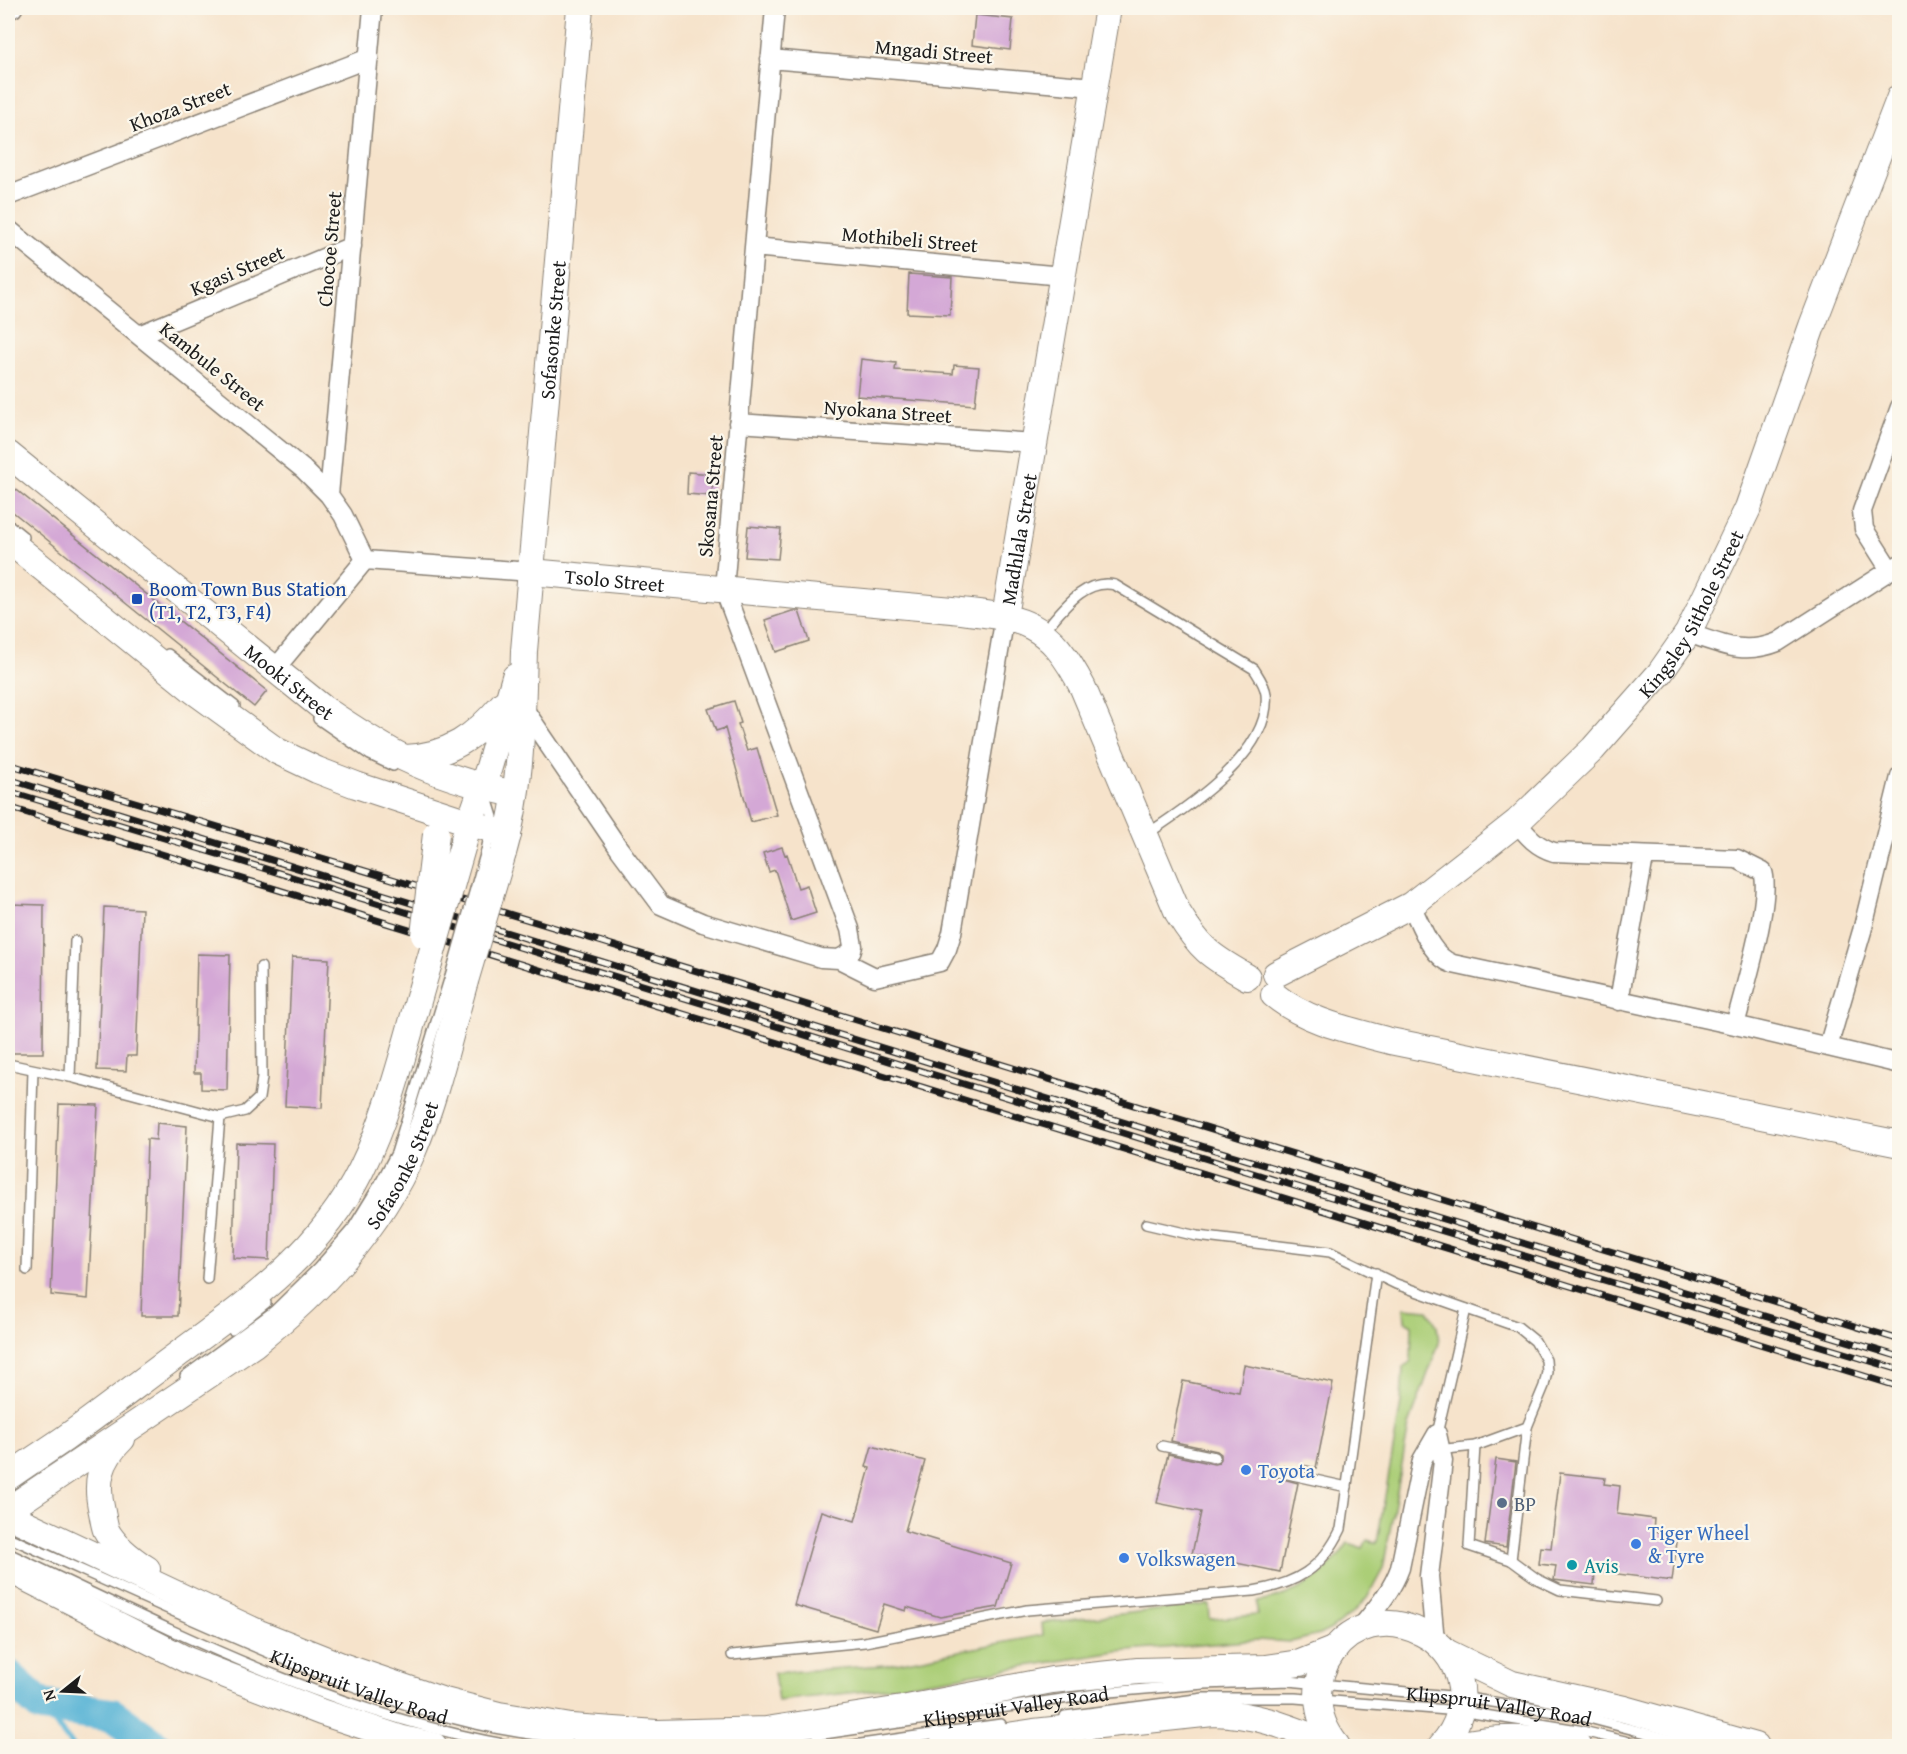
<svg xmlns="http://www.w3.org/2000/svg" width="1907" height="1754" font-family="'Gentium Book Plus',serif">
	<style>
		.green { fill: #abce77; stroke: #64754a; stroke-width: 1.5 }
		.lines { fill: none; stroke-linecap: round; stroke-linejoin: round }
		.stream { stroke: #57b3d5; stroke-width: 6 }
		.river { stroke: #57b3d5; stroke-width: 34 }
		.building { fill: #d4a8d6 }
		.lane-casing { stroke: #898074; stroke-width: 12 }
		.street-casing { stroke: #898074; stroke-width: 21 }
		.secondary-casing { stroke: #898074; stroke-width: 28 }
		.lane { stroke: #fff; stroke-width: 9 }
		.street { stroke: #fff; stroke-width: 18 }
		.secondary { stroke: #fff; stroke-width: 26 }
		.rail-casing { stroke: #1c1c1c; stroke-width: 7 }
		.rail { stroke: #fbf7ec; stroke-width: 4.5; stroke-dasharray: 14; stroke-linecap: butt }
		.lane-bridge-casing { stroke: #898074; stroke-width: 12; stroke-linecap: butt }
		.secondary-bridge-casing { stroke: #898074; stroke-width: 28; stroke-linecap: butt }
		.lane-bridge { stroke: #fff; stroke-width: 9 }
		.secondary-bridge { stroke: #fff; stroke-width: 26 }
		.transit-dot { fill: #1a4fb4; stroke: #fbf7ec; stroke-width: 2 }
		.shop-dot { fill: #3f7fe0; stroke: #fbf7ec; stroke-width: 2 }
		.service-dot { fill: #5c6f8a; stroke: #fbf7ec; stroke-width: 2 }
		.culture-dot { fill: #0f9aa8; stroke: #fbf7ec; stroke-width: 2 }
		.labels { text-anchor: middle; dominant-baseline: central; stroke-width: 4.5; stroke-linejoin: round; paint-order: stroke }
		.street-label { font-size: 20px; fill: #1c1c1c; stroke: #fbf7ec }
		.transit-label { font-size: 20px; fill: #164399; stroke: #fbf7ec; text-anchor: start }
		.shop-label { font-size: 20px; fill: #366cbe; stroke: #fbf7ec; text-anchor: start }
		.service-label { font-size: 20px; fill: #4e5e75; stroke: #fbf7ec; text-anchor: start }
		.culture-label { font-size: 20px; fill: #0d838f; stroke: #fbf7ec; text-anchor: start }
	</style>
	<rect width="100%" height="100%" fill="#fbf7ec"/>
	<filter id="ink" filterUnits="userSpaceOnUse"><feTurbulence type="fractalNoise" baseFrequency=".0167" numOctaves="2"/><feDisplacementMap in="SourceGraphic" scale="12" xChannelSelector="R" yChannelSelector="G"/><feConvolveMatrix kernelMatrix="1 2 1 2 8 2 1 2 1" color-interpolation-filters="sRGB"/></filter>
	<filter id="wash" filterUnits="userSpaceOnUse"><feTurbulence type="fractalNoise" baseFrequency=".008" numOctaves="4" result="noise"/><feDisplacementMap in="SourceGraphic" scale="24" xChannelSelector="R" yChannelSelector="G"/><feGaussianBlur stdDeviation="1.35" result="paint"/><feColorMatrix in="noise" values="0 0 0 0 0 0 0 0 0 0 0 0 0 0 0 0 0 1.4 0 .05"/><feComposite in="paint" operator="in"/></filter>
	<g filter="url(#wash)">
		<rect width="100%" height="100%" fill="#f6e3cb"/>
		<path class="green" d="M 1404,1308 L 1428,1310 L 1437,1326 L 1439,1343 L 1409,1425 L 1383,1569 L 1367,1598 L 1356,1610 L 1331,1629 L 1319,1635 L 1291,1642 L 1258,1640 L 1117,1652 L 866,1691 L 778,1701 L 774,1673 L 886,1665 L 1043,1635 L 1042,1623 L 1209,1604 L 1210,1619 L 1257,1615 L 1257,1602 C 1297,1596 1326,1577 1348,1543 L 1363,1548 L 1367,1540 L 1377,1543 L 1401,1403 L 1403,1367 L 1411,1362 L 1412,1325 L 1405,1321 Z"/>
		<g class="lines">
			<path class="stream" d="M 41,1706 L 73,1746"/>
			<path class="river" d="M 8,1676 L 41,1706 L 112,1715 L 155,1746"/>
		</g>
		<g id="blocks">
			<path class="building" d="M 975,15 L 1013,19 L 1010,50 L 972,45 Z
				M 909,274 L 952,277 L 950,315 L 907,313 Z
				M 861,359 L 896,363 L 895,370 L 953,374 L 954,365 L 979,367 L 975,405 L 857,396 Z
				M 688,472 L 713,474 L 712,496 L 687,494 Z
				M 8,483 L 267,691 L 254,707 L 8,508 Z
				M 748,526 L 781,529 L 778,559 L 745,557 Z
				M 792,611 L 799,611 L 809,641 L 776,652 L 765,620 Z
				M 734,701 L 741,723 L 738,724 L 747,751 L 757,748 L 777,815 L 751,822 L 725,728 L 716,731 L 708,709 Z
				M 782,847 L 785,855 L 787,854 L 798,888 L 807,885 L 816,913 L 791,921 L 775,870 L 769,872 L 763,853 Z
				M 9,904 L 44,905 L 43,1053 L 8,1053 Z
				M 104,907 L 142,909 L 136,1056 L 127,1056 L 126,1071 L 97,1070 Z
				M 197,954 L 230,955 L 227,1090 L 201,1089 L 201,1073 L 194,1073 Z
				M 292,957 L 329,959 L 322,1108 L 285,1106 Z
				M 59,1104 L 98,1105 L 88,1299 L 51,1295 Z
				M 157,1123 L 187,1126 L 178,1316 L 141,1316 L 147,1139 L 156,1140 Z
				M 236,1143 L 273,1144 L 269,1260 L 233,1258 Z
				M 1244,1365 L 1333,1383 L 1316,1468 L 1302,1465 L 1301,1470 L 1278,1465 L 1273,1470 L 1275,1477 L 1298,1483 L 1280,1572 L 1192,1554 L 1201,1512 L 1157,1503 L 1168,1454 L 1214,1464 L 1218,1463 L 1221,1459 L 1221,1454 L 1217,1451 L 1171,1441 L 1183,1381 L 1239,1392 Z
				M 872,1446 L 925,1461 L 905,1531 L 1011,1563 L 998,1607 L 940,1617 L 907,1607 L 906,1611 L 884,1604 L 876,1629 L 794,1605 L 821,1511 L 855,1521 L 870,1468 L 866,1467 Z
				M 1496,1459 L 1516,1462 L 1506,1547 L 1485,1544 Z
				M 1560,1473 L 1605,1478 L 1604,1484 L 1620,1486 L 1617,1514 L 1654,1519 L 1653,1531 L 1678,1534 L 1672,1581 L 1595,1571 L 1594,1585 L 1554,1580 L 1556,1566 L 1539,1564 L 1541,1547 L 1551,1548 Z"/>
		</g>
	</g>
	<g filter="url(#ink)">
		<use href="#blocks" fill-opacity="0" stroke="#898074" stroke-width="1.5"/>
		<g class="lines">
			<defs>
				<g id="lane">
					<path d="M 8,524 L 24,537"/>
					<path d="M 1042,633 C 1062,611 1083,578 1115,585 L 1254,669 C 1259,677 1265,685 1266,694 C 1272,752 1188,807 1147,834"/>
					<path d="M 168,654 L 235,706"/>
					<path d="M 318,719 L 370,755 L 393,766"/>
					<path d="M 481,799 L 489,804 L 493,817 L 486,851"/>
					<path d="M 8,1064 L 70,1077 L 220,1117 L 245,1111 L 259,1098 L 262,1078 L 261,967"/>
					<path d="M 70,1077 L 75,941"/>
					<path d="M 1146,1224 L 1197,1236 L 1330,1252 L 1396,1284 L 1518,1327 L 1535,1341 L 1546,1360 L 1547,1372 L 1544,1386 L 1527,1427 L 1475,1446 L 1437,1450"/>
					<path d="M 27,1270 L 33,1070"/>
					<path d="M 207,1279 L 220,1117"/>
					<path d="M 232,1330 L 266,1303"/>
					<path d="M 185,1376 L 274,1311 L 318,1268 L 352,1229 L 379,1185 L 396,1153 L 450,976"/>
					<path d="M 1437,1434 L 1466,1309"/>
					<path d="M 1162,1446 L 1215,1457"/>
					<path d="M 1475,1446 L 1469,1546 L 1511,1560 L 1527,1427"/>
					<path d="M 1279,1472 L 1347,1487"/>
					<path id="s1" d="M 8,1537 C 102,1579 196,1623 291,1662 C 380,1698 471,1731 567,1738"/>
					<path d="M 8,1553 C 171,1630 335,1715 514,1746"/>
					<path d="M 1511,1560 L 1537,1579 L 1560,1590 L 1656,1601"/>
					<path d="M 732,1655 L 865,1642 L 1027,1610 L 1253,1591 C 1296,1584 1322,1569 1341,1529 L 1376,1273"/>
					<path d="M 1065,1716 L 1204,1698 L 1295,1698 L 1460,1711 L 1578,1730 L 1646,1746"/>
					<path id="s2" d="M 817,1735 L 1110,1692 L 1204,1684 L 1288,1681 L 1461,1697 L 1581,1716 L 1696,1746"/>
					<path d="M 641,1745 L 662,1746 L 711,1744"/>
					<path d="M 847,1746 L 1001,1724"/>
				</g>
				<path id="street" d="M 8,10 L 13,8
					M 770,59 L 1094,87
					M 8,196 L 369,58
					M 8,229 L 303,469 L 329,495 L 343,515 L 365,560
					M 754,247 L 1062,276
					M 139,335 L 352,246
					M 738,423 L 1034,443
					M 329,495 L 373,8
					M 1890,570 L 1864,529 L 1862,511 L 1900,407
					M 1688,633 C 1721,644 1743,656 1778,642 L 1900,564
					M 275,669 L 365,560 L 531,572
					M 522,706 L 620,850 L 661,905 L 703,923 L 821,958 L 839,959 L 851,952 L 853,946 L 850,929 L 724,589 L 775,8
					M 1517,822 C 1527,836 1537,847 1554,852 L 1737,859 L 1763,872 C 1772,898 1743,994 1735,1025
					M 1411,905 C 1421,925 1431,957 1453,964 L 1735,1025 L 1900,1064
					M 839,959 L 875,977 L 940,962 L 947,949 L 952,933 L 1005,616
					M 1619,1001 L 1644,857
					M 1828,1047 L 1862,931 L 1900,777
					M 1358,1631 C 1374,1611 1391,1593 1400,1568 L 1422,1460 L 1437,1434
					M 1435,1641 L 1429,1576 L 1443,1461 L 1437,1434"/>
				<g id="secondary">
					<path id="s3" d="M 8,454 L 324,709 C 350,726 376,744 404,758 C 439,775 477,786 515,794"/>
					<path d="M 8,540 L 194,691 L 277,751 L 317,770 L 356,785 L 508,835"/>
					<path id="s4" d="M 531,572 L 952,610 C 1024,618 1048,620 1083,688 L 1178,913 C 1200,949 1210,956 1247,977"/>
					<path id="s5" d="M 1005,616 L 1108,8"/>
					<path d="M 405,758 C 449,756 475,737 503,704"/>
					<path d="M 464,839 L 489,767 L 515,677"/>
					<path id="s6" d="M 503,853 C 522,788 522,718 524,651 L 580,8"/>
					<path id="s7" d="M 1276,974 L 1411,905 L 1479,852 L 1517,822 L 1593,749 L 1660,673 L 1688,633 L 1748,508 L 1812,326 L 1900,97"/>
					<path d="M 1274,995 C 1307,1022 1350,1030 1390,1041 L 1900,1144"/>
					<path d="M 122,1439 C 99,1461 95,1483 102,1512 C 103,1517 104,1525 106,1530 C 114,1545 133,1560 147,1569"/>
					<path d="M 8,1477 C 26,1464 45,1452 64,1439 C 102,1412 139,1383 177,1355 C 249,1302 320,1253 361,1170 C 393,1105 408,1032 429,963"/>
					<path id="s8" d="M 8,1510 L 253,1345 C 319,1292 379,1230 413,1151 C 436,1097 449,1037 465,981"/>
					<path d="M 8,1515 L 259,1633 L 342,1666 L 441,1700 L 499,1715 L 571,1727 L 657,1733 L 766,1730 L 902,1709 L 1052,1680 L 1138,1671 L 1266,1668 L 1300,1663 L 1335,1649"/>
					<path d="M 8,1569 L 187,1660 L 321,1712 L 403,1739 L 434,1746"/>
					<path d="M 1446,1652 L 1512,1684 L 1624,1709 L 1756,1746"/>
					<path d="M 942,1746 L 1034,1732 L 1213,1713 C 1261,1714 1292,1729 1336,1746"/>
					<path d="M 1337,1746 C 1285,1683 1349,1595 1422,1633 C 1440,1642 1454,1659 1459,1678 C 1466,1703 1458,1728 1441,1746"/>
					<path d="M 1454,1746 C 1496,1735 1536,1737 1578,1746"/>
				</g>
			</defs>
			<use href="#lane" class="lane-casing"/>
			<use href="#street" class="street-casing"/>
			<use href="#secondary" class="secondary-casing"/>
			<use href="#lane" class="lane"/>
			<use href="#street" class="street"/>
			<use href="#secondary" class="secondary"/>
			<defs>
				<path id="rail" d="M 8,764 L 599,941 L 1900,1340
					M 8,779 L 1175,1138 L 1900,1357
					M 8,791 L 227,857 L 1298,1187 L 1900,1370
					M 8,807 L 1900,1387"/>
			</defs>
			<use href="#rail" class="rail-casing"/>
			<use href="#rail" class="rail"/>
			<defs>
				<path id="lane-bridge" d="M 450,976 L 486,851"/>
				<path id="secondary-bridge" d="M 424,935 L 436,834
					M 429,963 L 464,841
					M 465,981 L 503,853"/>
			</defs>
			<use href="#lane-bridge" class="lane-bridge-casing"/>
			<use href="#secondary-bridge" class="secondary-bridge-casing"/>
			<use href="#lane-bridge" class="lane-bridge"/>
			<use href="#secondary-bridge" class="secondary-bridge"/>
		</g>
	</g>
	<rect class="transit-dot" x="131" y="593" width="12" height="12" rx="3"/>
	<g class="shop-dot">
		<circle cx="1246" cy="1470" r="6"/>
		<circle cx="1636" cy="1544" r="6"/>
		<circle cx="1124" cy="1558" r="6"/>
	</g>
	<circle class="service-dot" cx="1502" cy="1503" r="6"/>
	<circle class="culture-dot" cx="1572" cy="1565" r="6"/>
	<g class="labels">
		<g class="street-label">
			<text transform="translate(934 51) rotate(5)">Mngadi Street</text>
			<text transform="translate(180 106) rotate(-21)">Khoza Street</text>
			<text transform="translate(910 239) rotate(5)">Mothibeli Street</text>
			<text transform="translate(329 249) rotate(-85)">Chocoe Street</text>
			<text transform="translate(237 270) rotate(-23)">Kgasi Street</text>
			<text stroke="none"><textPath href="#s6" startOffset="526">Sofasonke Street</textPath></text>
			<text transform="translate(213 366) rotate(39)">Kambule Street</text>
			<text transform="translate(888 411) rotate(4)">Nyokana Street</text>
			<text transform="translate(710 496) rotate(-85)">Skosana Street</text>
			<text stroke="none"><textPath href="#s5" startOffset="78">Madhlala Street</textPath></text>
			<text stroke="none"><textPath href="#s4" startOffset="84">Tsolo Street</textPath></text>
			<text stroke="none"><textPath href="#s7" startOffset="560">Kingsley Sithole Street</textPath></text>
			<text stroke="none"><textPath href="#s3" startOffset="362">Mooki Street</textPath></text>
			<text stroke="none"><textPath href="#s8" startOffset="532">Sofasonke Street</textPath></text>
			<text stroke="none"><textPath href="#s1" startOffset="382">Klipspruit Valley Road</textPath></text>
			<text stroke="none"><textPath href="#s2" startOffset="201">Klipspruit Valley Road</textPath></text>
			<text stroke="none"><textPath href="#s2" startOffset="687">Klipspruit Valley Road</textPath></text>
		</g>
		<g class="transit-label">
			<text x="149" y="588">Boom Town Bus Station<tspan x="149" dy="23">(T1, T2, T3, F4)</tspan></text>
		</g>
		<g class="shop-label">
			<text x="1258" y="1470">Toyota</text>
			<text x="1648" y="1532">Tiger Wheel<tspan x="1648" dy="23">&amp; Tyre</tspan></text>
			<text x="1136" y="1558">Volkswagen</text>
		</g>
		<g class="service-label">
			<text x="1514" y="1503">BP</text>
		</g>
		<g class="culture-label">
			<text x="1584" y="1565">Avis</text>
		</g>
	</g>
	<rect width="1907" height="1754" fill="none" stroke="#fbf7ec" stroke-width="30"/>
	<g transform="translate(63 1691) rotate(252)" stroke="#fbf7ec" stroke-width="4.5" paint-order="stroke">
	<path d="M0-4.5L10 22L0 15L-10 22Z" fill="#1c1c1c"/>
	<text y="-9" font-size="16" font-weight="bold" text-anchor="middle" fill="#1c1c1c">N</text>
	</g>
</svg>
